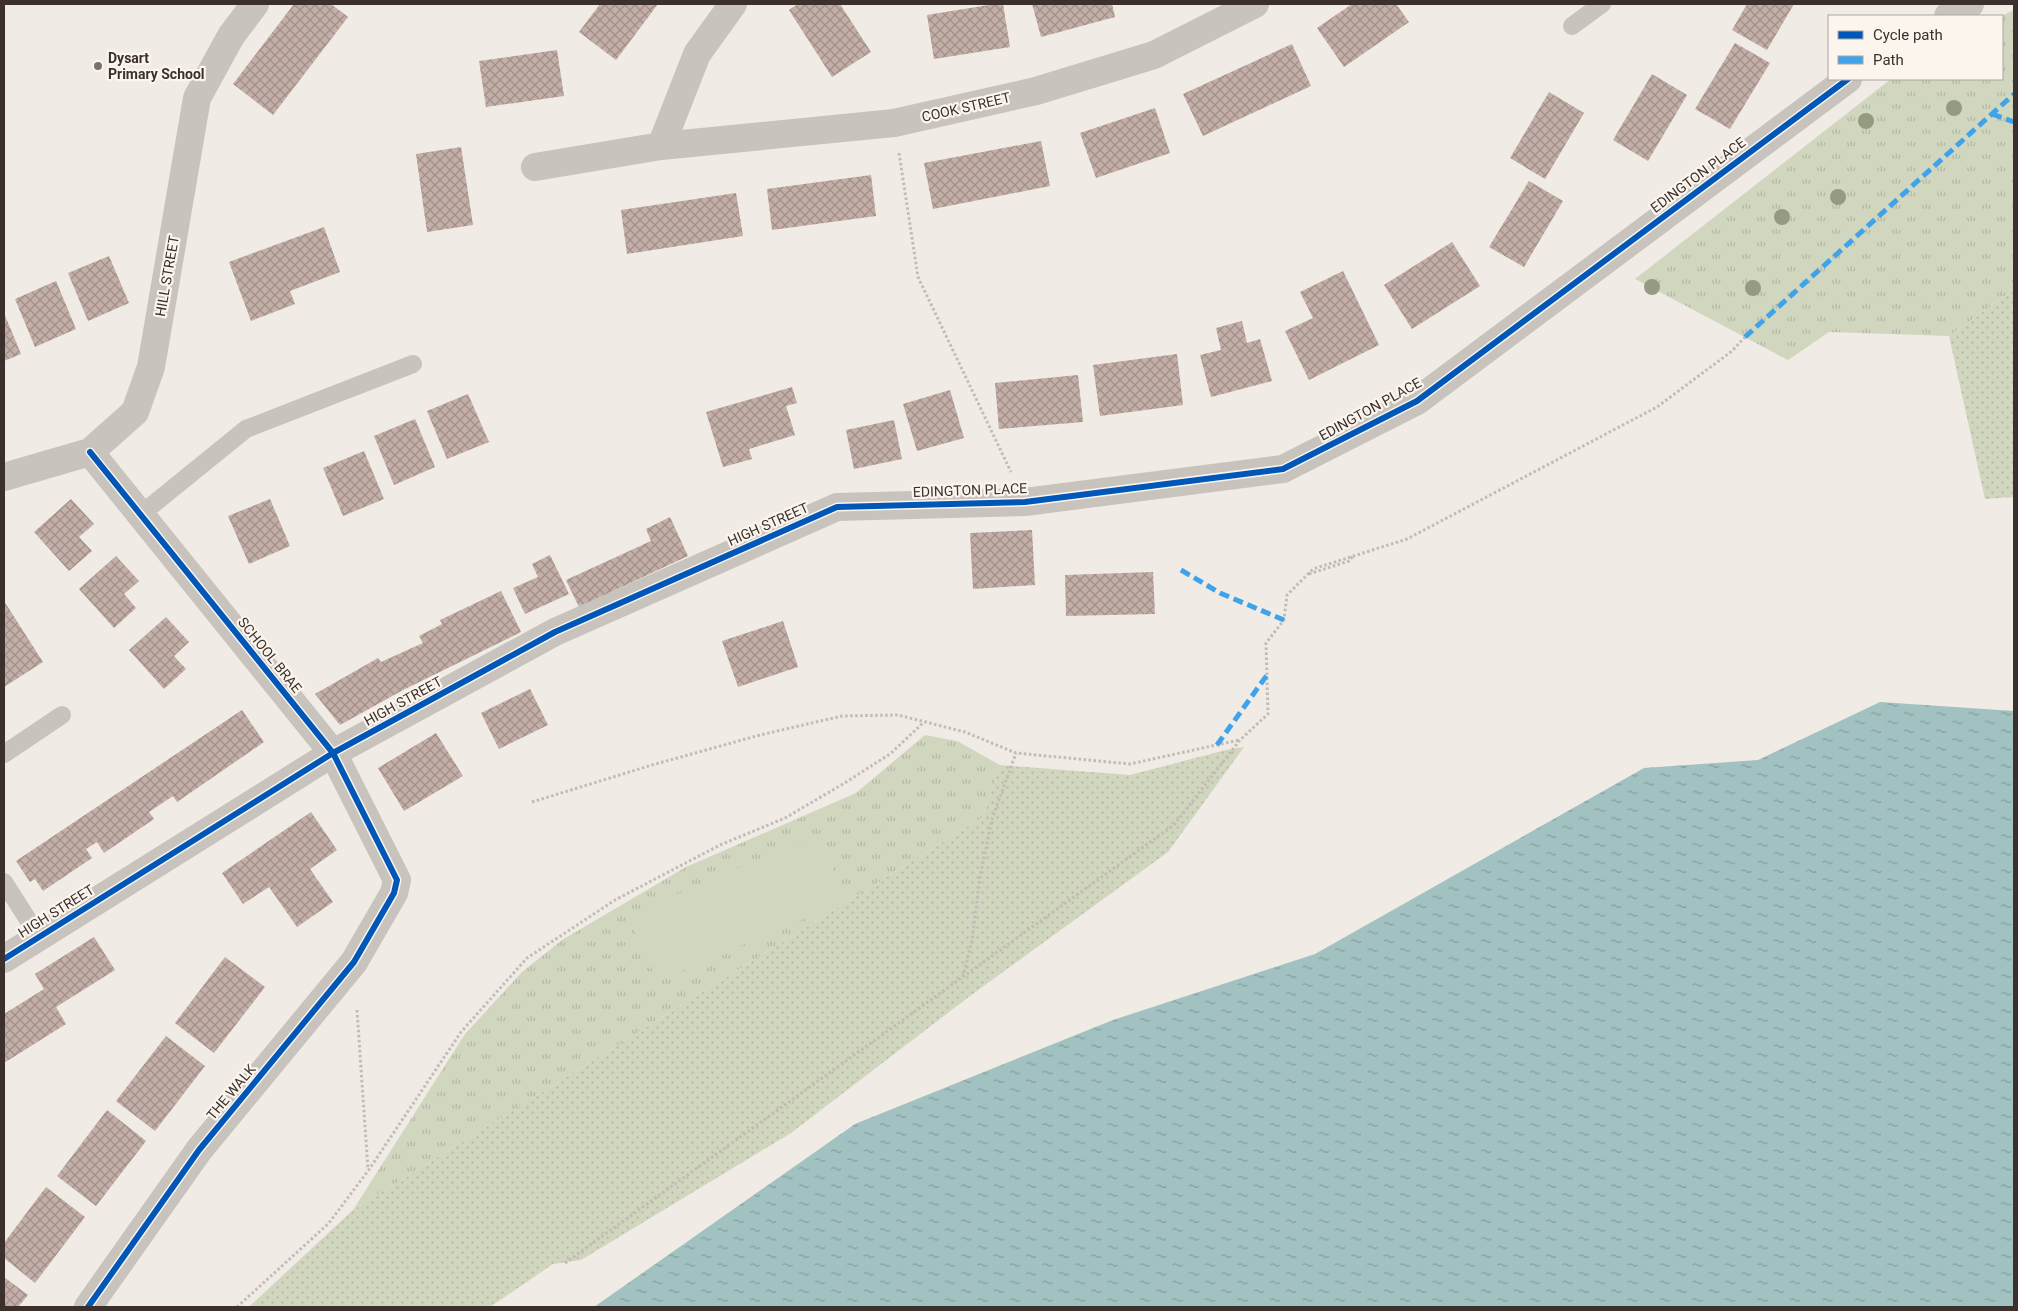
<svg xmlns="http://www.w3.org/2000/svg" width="2018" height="1311" font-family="Roboto,sans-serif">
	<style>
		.grass { fill: url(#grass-dots) }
		.park { fill: url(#park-tufts) }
		.garden { fill: #d1d6bf }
		.water { fill: url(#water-ripples) }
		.building { fill: url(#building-cross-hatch) }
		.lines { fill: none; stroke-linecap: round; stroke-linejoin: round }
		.path { stroke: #c2bbb6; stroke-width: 3; stroke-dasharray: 2.5 2.5; stroke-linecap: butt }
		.lane { stroke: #c9c3be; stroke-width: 18 }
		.street { stroke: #c9c3be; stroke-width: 28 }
		.quiet { stroke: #3fa3eb; stroke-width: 5; stroke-dasharray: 10 5; stroke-linecap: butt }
		.cycleway-casing { stroke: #fbf5ee; stroke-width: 9 }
		.cycleway { stroke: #0057b8; stroke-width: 6 }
		.tree { fill: #959b80 }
		.poi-dot { fill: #7a716c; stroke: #fbf5ee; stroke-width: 2 }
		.labels { text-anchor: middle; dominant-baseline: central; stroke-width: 4.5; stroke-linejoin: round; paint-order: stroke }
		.poi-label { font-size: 14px; font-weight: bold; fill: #3b302b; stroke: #fbf5ee; text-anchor: start }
		.street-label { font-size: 14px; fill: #3b302b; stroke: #fbf5ee }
	</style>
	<defs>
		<pattern id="grass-dots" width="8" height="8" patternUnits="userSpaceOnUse" patternTransform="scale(1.25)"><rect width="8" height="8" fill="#d1d6bf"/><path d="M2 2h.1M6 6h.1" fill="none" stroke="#b4b8a4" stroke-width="1.8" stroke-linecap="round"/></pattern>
		<pattern id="park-tufts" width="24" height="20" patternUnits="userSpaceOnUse" patternTransform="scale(1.25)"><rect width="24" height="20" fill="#d1d6bf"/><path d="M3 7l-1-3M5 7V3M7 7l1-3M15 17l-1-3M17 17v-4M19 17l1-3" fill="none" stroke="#b4b8a4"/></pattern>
		<pattern id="water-ripples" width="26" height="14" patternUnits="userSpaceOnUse" patternTransform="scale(1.25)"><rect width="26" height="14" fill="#a1c2c1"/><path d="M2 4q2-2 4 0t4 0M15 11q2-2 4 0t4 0" fill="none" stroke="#849e9d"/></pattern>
		<pattern id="building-cross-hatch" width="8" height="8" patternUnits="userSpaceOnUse" patternTransform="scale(1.25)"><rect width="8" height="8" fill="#c3afa7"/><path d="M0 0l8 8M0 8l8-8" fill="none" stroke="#a08f88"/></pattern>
	</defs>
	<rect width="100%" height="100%" fill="#f0ebe5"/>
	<path class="grass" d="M 2014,289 L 2014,497 L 1985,499 L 1949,336 Z
		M 1244,747 L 1168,852 L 970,996 L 791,1133 L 581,1260 L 553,1264 L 490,1307 L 249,1307 L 353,1210 L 983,817 L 1000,765 L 1130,775 L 1226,750 Z"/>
	<path class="park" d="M 2014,10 L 2014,289 L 1949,336 L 1829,332 L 1788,360 L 1635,279 L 1891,79 L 2002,79 L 2001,16 Z
		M 925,735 L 957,741 L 1000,765 L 983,817 L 353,1210 L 465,1034 L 522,972 L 562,940 L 686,867 L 856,793 Z"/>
	<path class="garden" d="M 819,834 L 847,901 L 657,981 L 628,915 Z"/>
	<path class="water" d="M 1880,702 L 2014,711 L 2014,1307 L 594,1307 L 855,1124 L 1113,1020 L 1315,954 L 1644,768 L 1758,760 Z"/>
	<path class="building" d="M 294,4 L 331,4 L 348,17 L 273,115 L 233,84 Z
		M 600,4 L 658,4 L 616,60 L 579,32 Z
		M 798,4 L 840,4 L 871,52 L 832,77 L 789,10 Z
		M 995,4 L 1003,4 L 1010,47 L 934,59 L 927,15 Z
		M 1032,4 L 1112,4 L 1115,17 L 1041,37 Z
		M 1352,4 L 1396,4 L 1409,22 L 1344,67 L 1317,28 Z
		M 1747,4 L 1794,4 L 1767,50 L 1732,30 Z
		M 1735,43 L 1770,63 L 1730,129 L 1695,109 Z
		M 1292,44 L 1311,86 L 1203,136 L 1183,94 Z
		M 557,50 L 564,96 L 486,107 L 479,61 Z
		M 1652,74 L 1687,95 L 1648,161 L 1613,140 Z
		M 1549,92 L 1584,113 L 1545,179 L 1510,158 Z
		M 1155,108 L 1170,153 L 1096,178 L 1080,133 Z
		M 1041,141 L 1050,186 L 933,209 L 924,163 Z
		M 461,147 L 473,225 L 427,232 L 416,154 Z
		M 871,175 L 876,216 L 772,230 L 767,189 Z
		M 1529,181 L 1563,201 L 1524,267 L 1489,247 Z
		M 736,193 L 743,236 L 627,254 L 621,210 Z
		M 324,227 L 340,272 L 290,291 L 295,304 L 251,321 L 229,262 Z
		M 1452,242 L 1480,286 L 1412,329 L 1384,285 Z
		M 109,256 L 129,303 L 88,321 L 68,273 Z
		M 1343,271 L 1379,345 L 1309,380 L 1285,331 L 1313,318 L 1300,292 Z
		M 56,281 L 76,329 L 35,347 L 15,299 Z
		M 4,313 L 21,354 L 4,361 Z
		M 1242,321 L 1247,343 L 1260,339 L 1272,381 L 1211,397 L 1200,355 L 1221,350 L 1216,328 Z
		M 1177,354 L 1183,405 L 1100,416 L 1093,365 Z
		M 1078,375 L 1083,422 L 999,429 L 995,383 Z
		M 792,387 L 797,403 L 786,406 L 795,435 L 749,449 L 752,459 L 723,467 L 706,412 Z
		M 950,390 L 964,438 L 917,451 L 903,404 Z
		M 468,394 L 489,442 L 447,459 L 427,411 Z
		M 415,419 L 435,467 L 394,485 L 374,436 Z
		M 894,420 L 902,459 L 854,469 L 846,430 Z
		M 364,451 L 384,499 L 343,516 L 323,468 Z
		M 71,499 L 94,524 L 79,537 L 92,551 L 69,571 L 34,532 Z
		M 270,499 L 290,546 L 249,564 L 228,516 Z
		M 670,517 L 688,556 L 579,607 L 566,580 L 651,541 L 646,529 Z
		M 1032,530 L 1035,585 L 973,589 L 970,533 Z
		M 550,555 L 569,594 L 525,614 L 513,588 L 538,577 L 532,564 Z
		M 116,556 L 139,581 L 124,594 L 136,608 L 114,628 L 79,589 Z
		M 1153,572 L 1155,614 L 1066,616 L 1065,575 Z
		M 501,591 L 521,632 L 403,690 L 340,725 L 315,694 L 378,658 L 381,662 L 423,643 L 419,636 L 442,624 L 440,620 Z
		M 4,601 L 43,662 L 4,687 Z
		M 166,617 L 189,642 L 174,656 L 186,669 L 164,689 L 129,650 Z
		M 783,621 L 798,667 L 738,687 L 722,641 Z
		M 530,689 L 548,725 L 499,749 L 481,713 Z
		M 242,710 L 264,742 L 177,802 L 173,796 L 149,812 L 154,819 L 104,853 L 97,842 L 86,849 L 92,858 L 43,891 L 35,879 L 30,882 L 16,861 Z
		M 436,733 L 463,776 L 404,811 L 378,768 Z
		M 311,812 L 337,850 L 310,869 L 333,902 L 297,927 L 269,887 L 243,904 L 222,873 Z
		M 94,937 L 115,970 L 56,1007 L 66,1024 L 4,1063 L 4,1014 L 44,989 L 35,974 Z
		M 225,957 L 265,987 L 214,1053 L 175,1023 Z
		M 166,1036 L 205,1066 L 155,1131 L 116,1101 Z
		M 107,1110 L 146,1141 L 96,1206 L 57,1176 Z
		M 46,1187 L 85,1217 L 35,1283 L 4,1258 L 4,1243 Z
		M 4,1277 L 28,1295 L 18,1307 L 4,1307 Z"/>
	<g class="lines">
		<path class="path" d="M 899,153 L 918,277 L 1011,472
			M 1309,574 L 1349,561 L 1353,556
			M 532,802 L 652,765 L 760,735 L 842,716 L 898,715 L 965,732 L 1016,753 L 1130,764 L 1239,740
			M 963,977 L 972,940 L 980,877 L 992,819 L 1016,753
			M 357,1010 L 368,1170
			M 565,1263 L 1174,825 L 1240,740 L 1268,714 L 1266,643 L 1284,620 L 1287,595 L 1313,569 L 1407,539 L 1657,407 L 1732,351 L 1745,337
			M 237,1307 L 329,1223 L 368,1171 L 461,1032 L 527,958 L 615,900 L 720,845 L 785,818 L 843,784 L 890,754 L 923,723"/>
		<path class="lane" d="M 1572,26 L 1602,4
			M 140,515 L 246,429 L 413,364
			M 4,754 L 62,715
			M 4,882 L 39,937"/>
		<path class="street" d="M 1948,16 L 1970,4
			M 661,146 L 697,54 L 733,4
			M 535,167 L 661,146 L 894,123 L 1036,91 L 1154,55 L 1255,4
			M 4,477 L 90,452 L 135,412 L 151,367 L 197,98 L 231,36 L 255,4
			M 4,959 L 333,753 L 555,632 L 837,507 L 1025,502 L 1283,469 L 1417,401 L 1848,79
			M 88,1307 L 199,1150 L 354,962 L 394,893 L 397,880 L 333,753 L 90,452"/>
		<path class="quiet" d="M 1992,114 L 2014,122
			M 1745,337 L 2014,94
			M 1181,570 L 1220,593 L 1284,620
			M 1217,745 L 1267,675"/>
		<defs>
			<path id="cycleway" d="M 4,959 L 333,753 L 555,632 L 837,507 L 1025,502 L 1283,469 L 1417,401 L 1848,79
				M 88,1307 L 199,1150 L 354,962 L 394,893 L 397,880 L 333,753 L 90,452"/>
		</defs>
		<use href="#cycleway" class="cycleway-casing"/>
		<use href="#cycleway" class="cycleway"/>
	</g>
	<g class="tree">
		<circle cx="1954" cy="108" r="8"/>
		<circle cx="1866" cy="121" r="8"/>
		<circle cx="1838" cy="197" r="8"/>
		<circle cx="1782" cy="217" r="8"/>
		<circle cx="1652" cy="287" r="8"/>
		<circle cx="1753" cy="288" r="8"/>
	</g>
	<circle class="poi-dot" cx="98" cy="66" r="5"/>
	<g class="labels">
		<g class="poi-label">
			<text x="108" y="58">Dysart<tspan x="108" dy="16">Primary School</tspan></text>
		</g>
		<g class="street-label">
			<text transform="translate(966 107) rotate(-13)">COOK STREET</text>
			<text transform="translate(1698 175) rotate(-37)">EDINGTON PLACE</text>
			<text transform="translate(167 276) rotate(-80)">HILL STREET</text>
			<text transform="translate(1370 409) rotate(-29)">EDINGTON PLACE</text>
			<text transform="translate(970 490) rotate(-2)">EDINGTON PLACE</text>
			<text transform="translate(768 524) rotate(-24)">HIGH STREET</text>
			<text transform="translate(270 655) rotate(51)">SCHOOL BRAE</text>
			<text transform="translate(403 701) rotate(-29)">HIGH STREET</text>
			<text transform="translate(56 911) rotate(-32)">HIGH STREET</text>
			<text transform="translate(231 1092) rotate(-50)">THE WALK</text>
		</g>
	</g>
	<rect width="2018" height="1311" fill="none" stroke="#3b302b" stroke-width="10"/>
	<rect x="1828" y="15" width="175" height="65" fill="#fbf5ee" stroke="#aea6a0"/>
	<rect x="1838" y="31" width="25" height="8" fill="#0057b8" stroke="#aea6a0"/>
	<text x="1873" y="40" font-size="15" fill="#3b302b">Cycle path</text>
	<rect x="1838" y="56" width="25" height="8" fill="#3fa3eb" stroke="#aea6a0"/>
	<text x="1873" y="65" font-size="15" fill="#3b302b">Path</text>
</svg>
